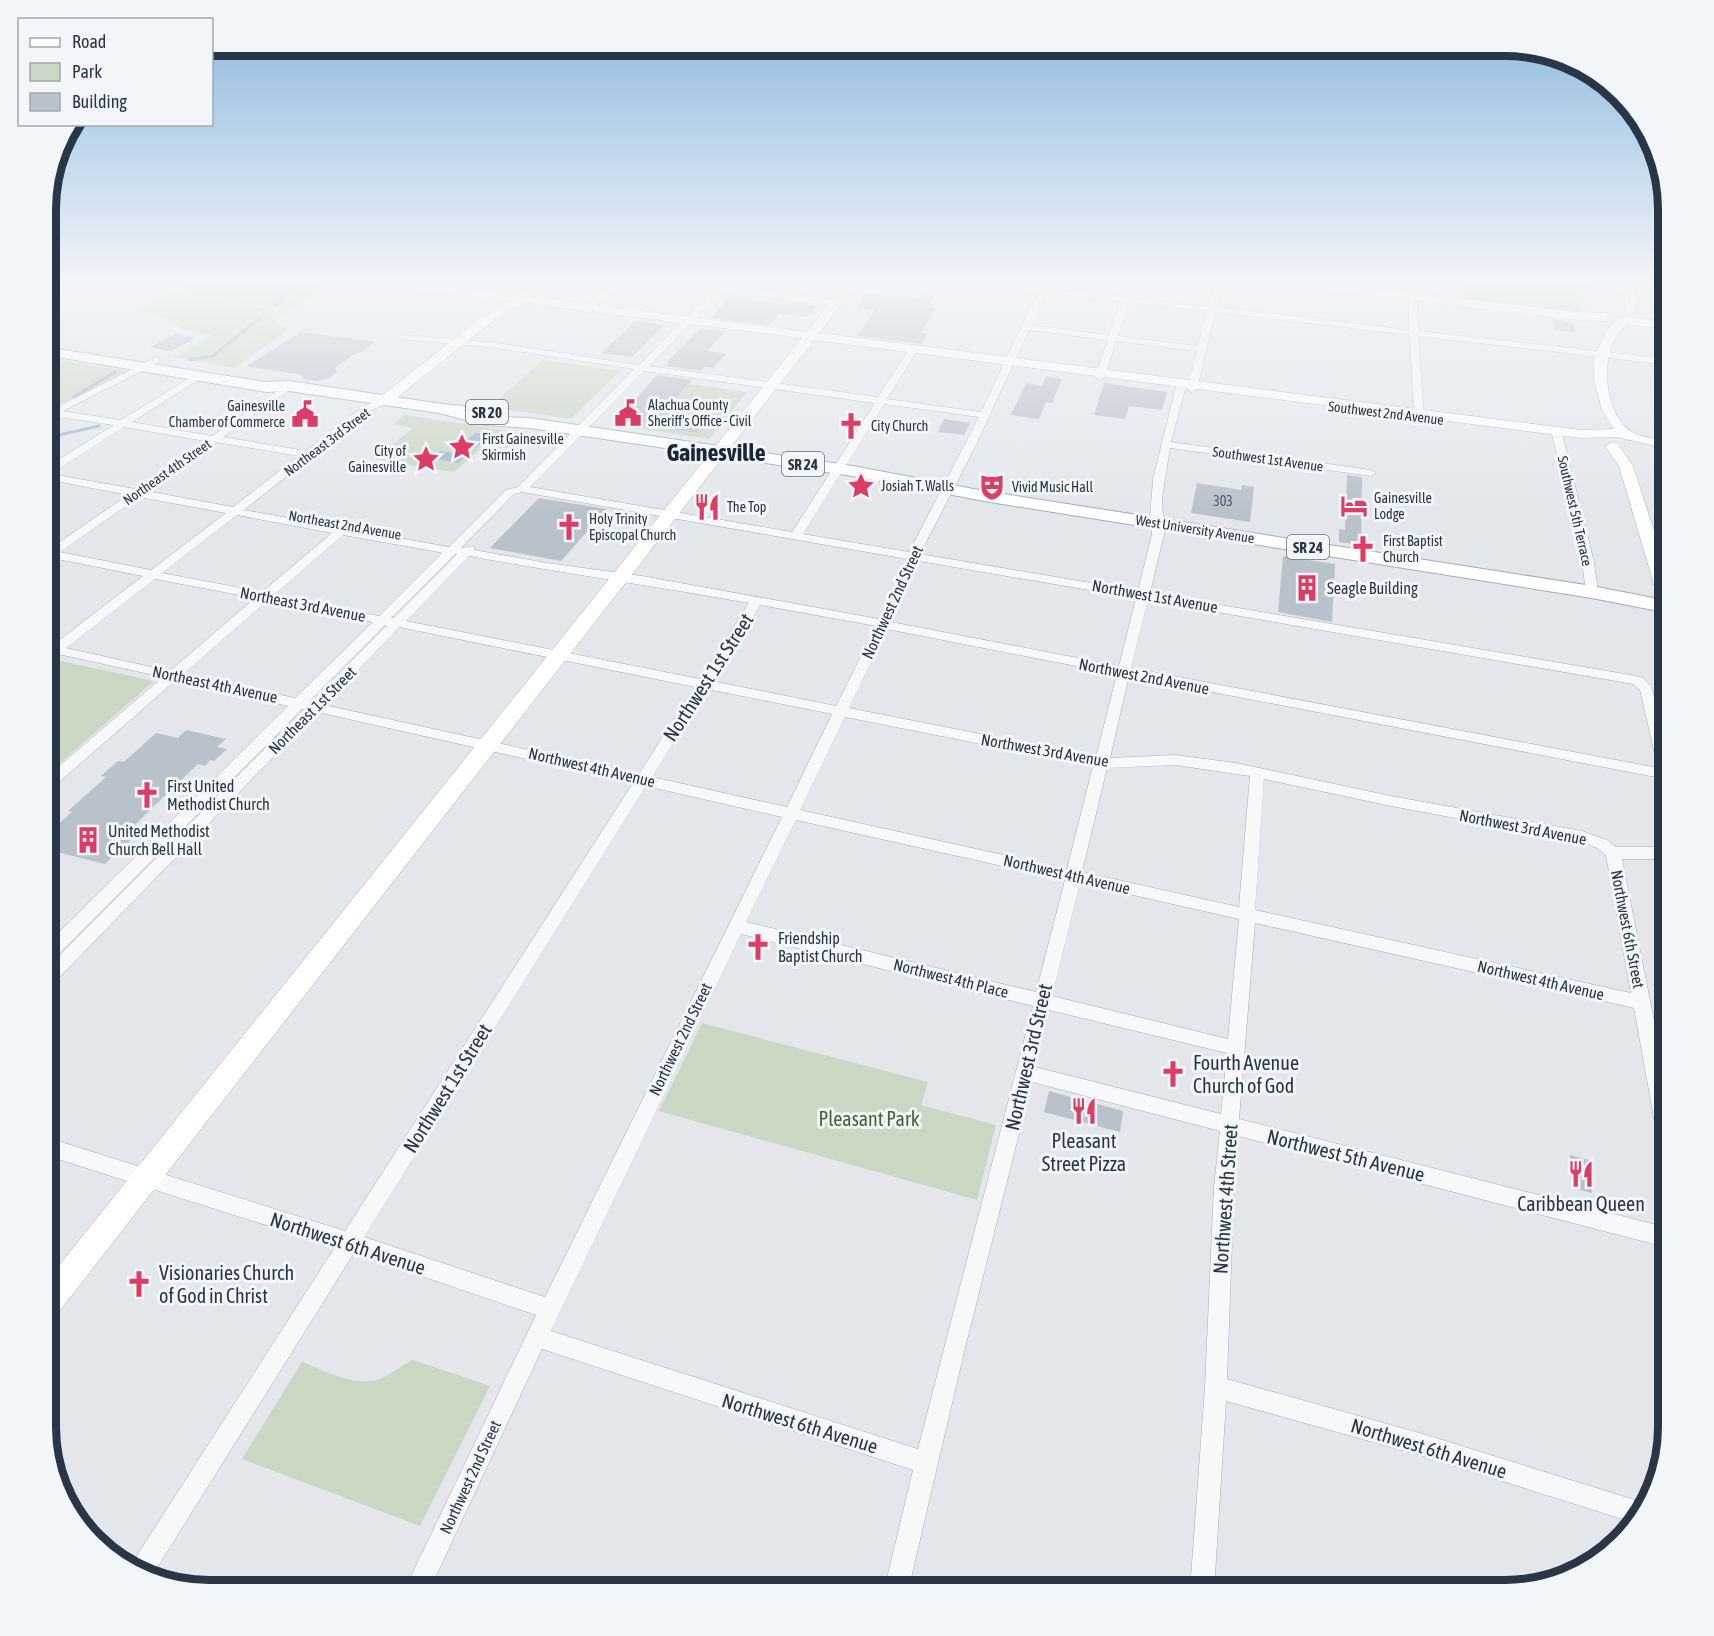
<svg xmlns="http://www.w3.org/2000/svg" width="1714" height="1636" font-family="'Asap Condensed',sans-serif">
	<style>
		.green { fill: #cad7c3 }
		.water { fill: #9abad0 }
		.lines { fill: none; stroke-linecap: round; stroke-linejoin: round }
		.stream { stroke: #9abad0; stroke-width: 3 }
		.building { fill: #b9c1cb }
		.street-casing { stroke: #a7aeb7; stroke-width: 1 }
		.secondary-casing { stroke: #a7aeb7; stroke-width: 1 }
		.primary-casing { stroke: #a1adb9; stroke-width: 2 }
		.street { fill: #f6f8fa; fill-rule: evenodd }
		.secondary { fill: #fff; fill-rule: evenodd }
		.primary { fill: #fff; fill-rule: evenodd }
		.labels { text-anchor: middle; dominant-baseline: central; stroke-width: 6; stroke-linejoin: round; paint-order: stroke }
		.far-poi-label { font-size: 14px; fill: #283647; stroke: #f3f6f9; text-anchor: start }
		.far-street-label { font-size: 14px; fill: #283647; stroke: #f3f6f9 }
		.number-label { font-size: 14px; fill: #4c5968 }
		.shield { fill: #f3f6f9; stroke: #65707c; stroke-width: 1.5 }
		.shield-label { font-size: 15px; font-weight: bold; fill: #283647 }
		.poi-label { font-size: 16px; fill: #283647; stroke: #f3f6f9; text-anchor: start }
		.street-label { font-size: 16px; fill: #283647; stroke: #f3f6f9 }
		.near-street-label { font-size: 20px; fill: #283647; stroke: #f3f6f9 }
		.near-poi-label { font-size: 20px; fill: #283647; stroke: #f3f6f9; text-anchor: start }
		.near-park-label { font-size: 20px; fill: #426434; stroke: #f3f6f9 }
		.far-town-label { font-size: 24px; font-weight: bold; fill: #1a2738; stroke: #f3f6f9 }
		.rim { fill: none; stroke: #283647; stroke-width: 8 }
	</style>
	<rect width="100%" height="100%" fill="#e3e7ec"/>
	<path class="green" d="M 191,281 L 324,281 L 333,282 L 288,311 L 174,292 Z
		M 1419,281 L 1590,281 L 1591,286 L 1587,293 L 1578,295 L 1581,298 L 1578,303 L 1580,311 L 1572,311 L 1466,299 L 1464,287 Z
		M 172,293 L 286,312 L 277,318 L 275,323 L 289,330 L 234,368 L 173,357 L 213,335 L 184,330 L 164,317 L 138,311 Z
		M 45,358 L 130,371 L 45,411 Z
		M 543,360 L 620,371 L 571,419 L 490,407 Z
		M 689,384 L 747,392 L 709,439 L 613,425 L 617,421 L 695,433 L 704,421 L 665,415 L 668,412 L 664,411 Z
		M 405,415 L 550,437 L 541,446 L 496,448 L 484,446 L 454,472 L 375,459 L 413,428 L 393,424 Z
		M 56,660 L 154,681 L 45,776 L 45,668 Z
		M 702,1023 L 928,1082 L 921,1105 L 996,1125 L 977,1200 L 659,1111 Z
		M 413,1360 L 490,1386 L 420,1526 L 242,1459 L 302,1362 C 326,1371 359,1390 384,1377 C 395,1372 402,1364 413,1360 Z"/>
	<path class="water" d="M 475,433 L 490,435 L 476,448 L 467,447 L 460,454 L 467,455 L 458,463 L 431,458 L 440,451 L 457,453 L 464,447 L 461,446 Z"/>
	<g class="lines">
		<path class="stream" d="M 275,305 L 304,281
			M 190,360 L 213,356 L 260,318
			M 74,397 L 115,372
			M 45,438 L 99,426"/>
	</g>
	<path class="building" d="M 867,293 L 919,299 L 921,295 L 934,297 L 928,307 L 936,308 L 921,332 L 928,333 L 921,344 L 857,336 L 875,310 L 856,308 Z
		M 731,294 L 753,297 L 750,300 L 787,305 L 785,308 L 790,302 L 817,306 L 807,317 L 780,314 L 769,325 L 711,318 Z
		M 1552,319 L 1573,322 L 1576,332 L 1554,330 Z
		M 636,321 L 665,325 L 632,357 L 601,353 Z
		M 701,328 L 726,331 L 707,351 L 726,354 L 713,368 L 704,367 L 700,371 L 666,366 L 670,362 L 667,362 Z
		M 301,332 L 375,342 L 362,352 L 354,354 L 335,368 L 337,372 L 329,378 L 317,381 L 304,379 L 301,375 L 247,366 Z
		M 176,334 L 196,338 L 171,351 L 150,347 Z
		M 657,375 L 692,380 L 664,411 L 668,412 L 665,415 L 705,421 L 695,433 L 617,421 Z
		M 1046,376 L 1062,379 L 1052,403 L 1046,402 L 1039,419 L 1011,415 L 1026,383 L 1042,386 Z
		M 1104,383 L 1167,392 L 1162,410 L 1129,406 L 1125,419 L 1094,415 Z
		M 944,419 L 970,423 L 964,435 L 938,432 Z
		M 1347,475 L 1362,477 L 1361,545 L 1339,542 L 1339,529 L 1345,530 Z
		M 1197,483 L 1241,490 L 1242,485 L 1254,487 L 1250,522 L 1191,513 Z
		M 539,498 L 607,509 L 561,561 L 490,548 Z
		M 1283,556 L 1335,564 L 1332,622 L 1278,612 Z
		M 186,730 L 226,739 L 217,747 L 227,749 L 214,761 L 210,760 L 205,766 L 198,764 L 155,805 L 126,834 L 134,836 L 115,858 L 112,857 L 105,864 L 45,849 L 45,836 L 72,812 L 68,811 L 106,777 L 101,776 L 118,761 L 124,762 L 156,733 L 178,738 Z
		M 1049,1091 L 1123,1111 L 1120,1132 L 1044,1112 Z
		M 1570,1155 L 1589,1160 L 1592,1193 L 1573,1188 Z"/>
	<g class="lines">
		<defs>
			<path id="street" d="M 110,281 L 143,283 L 165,281 L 143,288 Z
				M 432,281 L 442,281 L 428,293 L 422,293 L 422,289 Z
				M 616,281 L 625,281 L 590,312 L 584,312 L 584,308 Z
				M 656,281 L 683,281 L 837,300 L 841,303 L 837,306 L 722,291 L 649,366 L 878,397 L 908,351 L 911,350 L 916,353 L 887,399 L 981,412 L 1038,292 L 960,281 L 989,281 L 1040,287 L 1043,281 L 1051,281 L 1048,288 L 1208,307 L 1215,281 L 1223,281 L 1217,307 L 1409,330 L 1408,281 L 1416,281 L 1418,331 L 1669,359 L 1669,365 L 1418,336 L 1424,417 L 1419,420 L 1414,417 L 1410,335 L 1215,312 L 1197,389 L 1192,392 L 1187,389 L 1197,351 L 1116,341 L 1105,377 L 1100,380 L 1095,377 L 1108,340 L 1029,330 L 975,447 L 920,554 L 1138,591 L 1152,534 L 1150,517 L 1153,479 L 1177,382 L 1182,379 L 1187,382 L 1171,442 L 1371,470 L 1376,473 L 1371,476 L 1170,448 L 1162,498 L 1164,534 L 1150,593 L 1631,675 L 1643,678 L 1651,686 L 1669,752 L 1669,786 L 1664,785 L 1661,778 L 1129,676 L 1110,758 L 1175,755 L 1236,763 L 1391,796 L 1582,831 L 1607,840 L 1616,847 L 1669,847 L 1669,859 L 1622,859 L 1669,1097 L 1669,1155 L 1662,1152 L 1659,1146 L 1634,1008 L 1255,923 L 1239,1119 L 1669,1228 L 1669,1248 L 1238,1136 L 1234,1187 L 1227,1379 L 1423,1434 L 1648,1504 L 1635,1523 L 1423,1456 L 1226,1401 L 1214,1591 L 1190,1591 L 1205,1387 L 1214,1187 L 1220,1131 L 1032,1082 L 964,1352 L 908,1591 L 884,1591 L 913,1470 L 542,1349 L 429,1591 L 404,1591 L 536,1315 L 354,1253 L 150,1579 L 129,1568 L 335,1247 L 45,1155 L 45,1137 L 345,1231 L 633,783 L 317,712 L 51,986 L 45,988 L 45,970 L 304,709 L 302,709 L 51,962 L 45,964 L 45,946 L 288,706 L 176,680 L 50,790 L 45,791 L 45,778 L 163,677 L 58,654 L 52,656 L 46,652 L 45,643 L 53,645 L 143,576 L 52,558 L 45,560 L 45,550 L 48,550 L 128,495 L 45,479 L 45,468 L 114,425 L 51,416 L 46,413 L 156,357 L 161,360 L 159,362 L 63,411 L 121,420 L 198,373 L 201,374 L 201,378 L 132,422 L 212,436 L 289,383 L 292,384 L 292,388 L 223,437 L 306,451 C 323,438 367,397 387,399 L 387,403 L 372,410 L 317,453 L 320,456 L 319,458 L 310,458 L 244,510 L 338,527 L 345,524 L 349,525 L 349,529 L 449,547 L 506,490 L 518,487 L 634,369 L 497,348 L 408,340 L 405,339 L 405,335 L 497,343 L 639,365 L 713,290 ZM 1046,293 L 1120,301 L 1109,335 L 1031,325 ZM 1128,302 L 1207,311 L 1198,346 L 1118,336 ZM 644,371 L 875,403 L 792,532 L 530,487 ZM 884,404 L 979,417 L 909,552 L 803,534 ZM 124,427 L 205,441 L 135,489 L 51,474 ZM 216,442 L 299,456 L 233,507 L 146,491 ZM 522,492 L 907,559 L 907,561 L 879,619 L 642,576 L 547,563 L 474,550 L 474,546 L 461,548 L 514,494 ZM 139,497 L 226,513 L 151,570 L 60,552 ZM 237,515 L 332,533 L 262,592 L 162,573 ZM 343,535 L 439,552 L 442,553 L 379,616 L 274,595 ZM 455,554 L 457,554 L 394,618 L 391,618 ZM 469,556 C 562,573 655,586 749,603 L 700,679 L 406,621 ZM 919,561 L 1136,598 L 1119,666 L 891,622 ZM 155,579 L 255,598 L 170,671 L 66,648 ZM 1148,600 L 1633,684 L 1640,690 L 1658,768 L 1131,668 ZM 267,601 L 373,622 L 295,698 L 183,674 ZM 760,605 L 876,626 L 836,706 L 712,681 ZM 385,625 L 387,625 L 311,702 L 309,701 ZM 399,627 L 695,687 L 639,774 L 324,705 ZM 887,629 L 1117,674 L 1096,757 L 849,708 ZM 707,689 L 832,714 L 787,807 L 652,777 ZM 845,717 L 1093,766 L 1067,869 L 800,810 ZM 1175,765 L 1250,776 L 1239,907 L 1082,872 L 1107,768 ZM 1264,779 L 1391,806 L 1579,841 L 1597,848 L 1606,855 L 1631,993 L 1255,910 ZM 646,786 L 782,817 L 545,1297 L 364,1237 ZM 796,820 L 1065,880 L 1036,992 L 746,922 ZM 1080,883 L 1239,919 L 1228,1039 L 1052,996 ZM 741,934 L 1033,1006 L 918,1449 L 551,1331 ZM 1049,1010 L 1227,1053 L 1221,1114 L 1035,1067 Z
				M 1552,428 L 1561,430 L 1594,562 L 1598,592 L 1596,595 L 1588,595 L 1586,592 L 1582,562 L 1551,430 Z"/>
			<path id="secondary" d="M 348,281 L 411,281 L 519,295 L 532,281 L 543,281 L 531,297 L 807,332 L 848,281 L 859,281 L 819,333 L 1581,430 L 1614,429 L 1602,410 L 1594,380 L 1594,359 L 1604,335 L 1613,322 L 1624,317 L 1669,322 L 1669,330 L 1628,324 C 1598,343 1601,413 1632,432 C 1641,438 1658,438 1669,441 L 1669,449 L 1616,437 L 1581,438 L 814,340 L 55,1317 L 45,1322 L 45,1283 L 802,338 L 523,303 L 490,323 L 389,404 L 379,404 L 377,401 L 379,398 L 482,317 L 511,301 L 399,287 L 393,290 L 353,284 Z
				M 1270,281 L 1308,281 L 1577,312 L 1605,313 L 1611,317 L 1605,321 L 1577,320 L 1275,284 Z
				M 1616,281 L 1628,281 L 1637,298 L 1634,314 L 1626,314 L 1625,298 Z
				M 1612,442 L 1617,443 L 1633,466 L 1669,577 L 1669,610 L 1663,609 L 1660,605 L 1619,466 L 1605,446 Z"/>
			<path id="primary" d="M 45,347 L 266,382 L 289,381 L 442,404 L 464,406 L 466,409 L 464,411 L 497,417 L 530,418 L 853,466 L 984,491 L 1592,586 L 1669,601 L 1669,613 L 1592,598 L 984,501 L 853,476 L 530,428 L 485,425 L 439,413 L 289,391 L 266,392 L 45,355 Z"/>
		</defs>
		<use href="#street" class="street-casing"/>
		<use href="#secondary" class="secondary-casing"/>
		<use href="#primary" class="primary-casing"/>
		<use href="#street" class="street"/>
		<use href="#secondary" class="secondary"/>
		<use href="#primary" class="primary"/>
	</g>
	<linearGradient id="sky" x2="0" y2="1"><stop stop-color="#89b6de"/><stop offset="0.55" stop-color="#f2f4f6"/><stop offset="1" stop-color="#f2f4f6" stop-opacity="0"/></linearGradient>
	<rect width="1714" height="510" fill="url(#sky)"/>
	<defs>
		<symbol id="civic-bare" viewBox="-9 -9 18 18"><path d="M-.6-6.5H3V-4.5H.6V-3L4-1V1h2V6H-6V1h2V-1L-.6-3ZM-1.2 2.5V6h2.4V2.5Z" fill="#dd3c65" stroke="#f3f6f9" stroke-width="2.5" paint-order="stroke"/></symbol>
		<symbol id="church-bare" viewBox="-9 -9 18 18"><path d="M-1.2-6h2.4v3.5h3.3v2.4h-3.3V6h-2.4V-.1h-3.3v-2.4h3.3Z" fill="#dd3c65" stroke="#f3f6f9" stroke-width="2.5" paint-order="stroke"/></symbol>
		<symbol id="sight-bare" viewBox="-9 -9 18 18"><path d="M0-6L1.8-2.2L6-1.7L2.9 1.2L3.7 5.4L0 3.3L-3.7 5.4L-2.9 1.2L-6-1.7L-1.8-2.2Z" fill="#dd3c65" stroke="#f3f6f9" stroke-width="2.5" paint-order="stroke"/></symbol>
		<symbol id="theatre-bare" viewBox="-9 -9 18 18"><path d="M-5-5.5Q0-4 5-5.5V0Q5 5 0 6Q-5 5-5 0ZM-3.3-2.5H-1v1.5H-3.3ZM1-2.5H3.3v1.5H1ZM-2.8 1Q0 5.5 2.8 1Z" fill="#dd3c65" stroke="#f3f6f9" stroke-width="2.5" paint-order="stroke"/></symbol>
		<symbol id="hotel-bare" viewBox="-9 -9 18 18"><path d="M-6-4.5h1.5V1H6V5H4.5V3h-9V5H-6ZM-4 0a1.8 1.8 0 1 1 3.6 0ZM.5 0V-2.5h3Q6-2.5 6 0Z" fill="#dd3c65" stroke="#f3f6f9" stroke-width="2.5" paint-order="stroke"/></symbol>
		<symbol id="restaurant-bare" viewBox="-9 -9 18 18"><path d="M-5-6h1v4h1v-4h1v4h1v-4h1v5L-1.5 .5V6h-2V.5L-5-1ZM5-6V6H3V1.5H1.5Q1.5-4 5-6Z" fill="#dd3c65" stroke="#f3f6f9" stroke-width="2.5" paint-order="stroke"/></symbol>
		<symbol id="building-bare" viewBox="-9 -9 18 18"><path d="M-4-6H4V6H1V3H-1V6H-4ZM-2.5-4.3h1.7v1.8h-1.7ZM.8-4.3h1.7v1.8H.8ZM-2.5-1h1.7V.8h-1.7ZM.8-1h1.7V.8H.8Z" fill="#dd3c65" stroke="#f3f6f9" stroke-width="2.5" paint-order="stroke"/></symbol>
	</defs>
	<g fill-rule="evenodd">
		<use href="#civic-bare" x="609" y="394" width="38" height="38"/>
		<use href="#civic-bare" x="286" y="395" width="38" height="38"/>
		<use href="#church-bare" x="832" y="407" width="38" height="38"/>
		<use href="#sight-bare" x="443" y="428" width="38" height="38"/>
		<use href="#sight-bare" x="407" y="440" width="38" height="38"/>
		<use href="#sight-bare" x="842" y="467" width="38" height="38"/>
		<use href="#theatre-bare" x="973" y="468" width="38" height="38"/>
		<use href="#hotel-bare" x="1335" y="487" width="38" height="38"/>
		<use href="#restaurant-bare" x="688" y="488" width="38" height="38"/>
		<use href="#church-bare" x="550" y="508" width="38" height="38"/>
		<use href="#church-bare" x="1344" y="530" width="38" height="38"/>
		<use href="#building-bare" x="1288" y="569" width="38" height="38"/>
		<use href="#church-bare" x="128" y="776" width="38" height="38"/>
		<use href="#building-bare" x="69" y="821" width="38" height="38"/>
		<use href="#church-bare" x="739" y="928" width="38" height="38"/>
		<use href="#church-bare" x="1154" y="1055" width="38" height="38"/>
		<use href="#restaurant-bare" x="1065" y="1092" width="38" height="38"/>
		<use href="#restaurant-bare" x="1562" y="1155" width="38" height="38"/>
		<use href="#church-bare" x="120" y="1265" width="38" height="38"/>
	</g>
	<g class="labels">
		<g class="far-poi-label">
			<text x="648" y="405">Alachua County<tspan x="648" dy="16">Sheriff's Office - Civil</tspan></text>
			<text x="285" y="406" text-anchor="end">Gainesville<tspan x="285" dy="16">Chamber of Commerce</tspan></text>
			<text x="871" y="426">City Church</text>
			<text x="482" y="439">First Gainesville<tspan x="482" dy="16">Skirmish</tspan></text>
			<text x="406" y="451" text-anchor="end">City of<tspan x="406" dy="16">Gainesville</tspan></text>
			<text x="881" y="486">Josiah T. Walls</text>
			<text x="1012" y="487">Vivid Music Hall</text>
			<text x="1374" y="498">Gainesville<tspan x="1374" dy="16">Lodge</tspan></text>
			<text x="727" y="507">The Top</text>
			<text x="589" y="519">Holy Trinity<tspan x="589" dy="16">Episcopal Church</tspan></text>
			<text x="1383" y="541">First Baptist<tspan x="1383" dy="16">Church</tspan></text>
		</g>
		<g class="far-street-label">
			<text transform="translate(1386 413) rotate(7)">Southwest 2nd Avenue</text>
			<text transform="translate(327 442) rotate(-37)">Northeast 3rd Street</text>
			<text transform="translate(1268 459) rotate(8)">Southwest 1st Avenue</text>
			<text transform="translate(167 472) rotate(-35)">Northeast 4th Street</text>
			<text transform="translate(1575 511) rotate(77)">Southwest 5th Terrace</text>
			<text transform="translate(345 525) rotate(10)">Northeast 2nd Avenue</text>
			<text transform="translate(1195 529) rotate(9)">West University Avenue</text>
		</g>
		<g class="number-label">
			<text x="1223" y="501">303</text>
		</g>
		<g class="shield">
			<rect x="466" y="400" width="42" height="24" rx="4.5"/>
			<rect x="782" y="452" width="42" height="24" rx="4.5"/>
			<rect x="1287" y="535" width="42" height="24" rx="4.5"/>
		</g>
		<g class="shield-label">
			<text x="487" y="412">SR 20</text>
			<text x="803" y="464">SR 24</text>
			<text x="1308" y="547">SR 24</text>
		</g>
		<g class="poi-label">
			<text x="1327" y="588">Seagle Building</text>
			<text x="167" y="786">First United<tspan x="167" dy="18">Methodist Church</tspan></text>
			<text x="108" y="831">United Methodist<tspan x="108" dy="18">Church Bell Hall</tspan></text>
			<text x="778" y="938">Friendship<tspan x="778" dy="18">Baptist Church</tspan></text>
		</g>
		<g class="street-label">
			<text transform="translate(1155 596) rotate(10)">Northwest 1st Avenue</text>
			<text transform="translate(892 602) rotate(-65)">Northwest 2nd Street</text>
			<text transform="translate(303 604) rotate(11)">Northeast 3rd Avenue</text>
			<text transform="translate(1144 676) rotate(11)">Northwest 2nd Avenue</text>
			<text transform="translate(215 684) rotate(12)">Northeast 4th Avenue</text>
			<text transform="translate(312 710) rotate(-45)">Northeast 1st Street</text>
			<text transform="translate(1045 750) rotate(10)">Northwest 3rd Avenue</text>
			<text transform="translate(592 767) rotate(13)">Northwest 4th Avenue</text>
			<text transform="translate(1523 827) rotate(11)">Northwest 3rd Avenue</text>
			<text transform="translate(1067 874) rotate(13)">Northwest 4th Avenue</text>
			<text transform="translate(1628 929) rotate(79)">Northwest 6th Street</text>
			<text transform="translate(951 978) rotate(14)">Northwest 4th Place</text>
			<text transform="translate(1541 980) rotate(13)">Northwest 4th Avenue</text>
			<text transform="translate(680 1039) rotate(-64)">Northwest 2nd Street</text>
			<text transform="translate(470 1477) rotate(-65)">Northwest 2nd Street</text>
		</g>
		<g class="near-street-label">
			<text transform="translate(708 677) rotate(-57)">Northwest 1st Street</text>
			<text transform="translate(1028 1057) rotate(-77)">Northwest 3rd Street</text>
			<text transform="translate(447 1088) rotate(-58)">Northwest 1st Street</text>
			<text transform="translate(1346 1155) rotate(14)">Northwest 5th Avenue</text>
			<text transform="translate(1225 1199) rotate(-86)">Northwest 4th Street</text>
			<text transform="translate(348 1243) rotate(18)">Northwest 6th Avenue</text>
			<text transform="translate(800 1423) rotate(17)">Northwest 6th Avenue</text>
			<text transform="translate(1429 1448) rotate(17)">Northwest 6th Avenue</text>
		</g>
		<g class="near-poi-label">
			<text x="1193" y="1062">Fourth Avenue<tspan x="1193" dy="23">Church of God</tspan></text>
			<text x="1084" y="1140" text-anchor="middle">Pleasant<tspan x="1084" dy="23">Street Pizza</tspan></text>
			<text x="1581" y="1203" text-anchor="middle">Caribbean Queen</text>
			<text x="159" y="1272">Visionaries Church<tspan x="159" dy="23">of God in Christ</tspan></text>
		</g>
		<g class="near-park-label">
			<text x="869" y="1118">Pleasant Park</text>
		</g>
		<g class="far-town-label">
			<text x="716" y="452">Gainesville</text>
		</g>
	</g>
	<path d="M0 0H1714V1636H0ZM209 56H1505A153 153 0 0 1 1658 209V1427A153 153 0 0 1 1505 1580H209A153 153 0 0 1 56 1427V209A153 153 0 0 1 209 56Z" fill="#f3f6f9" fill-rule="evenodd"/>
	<path class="rim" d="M209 56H1505A153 153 0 0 1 1658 209V1427A153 153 0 0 1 1505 1580H209A153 153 0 0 1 56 1427V209A153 153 0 0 1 209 56Z"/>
	<rect x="18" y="18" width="195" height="108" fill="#f3f6f9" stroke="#a2a9b2" stroke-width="1.5"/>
	<rect x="30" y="38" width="30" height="9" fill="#ffffff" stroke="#a2a9b2" stroke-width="1.5"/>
	<text x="72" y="48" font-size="18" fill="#283647">Road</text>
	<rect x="30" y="63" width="30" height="18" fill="#cad7c3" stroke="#a2a9b2" stroke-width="1.5"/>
	<text x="72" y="78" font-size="18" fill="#283647">Park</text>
	<rect x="30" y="93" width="30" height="18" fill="#b9c1cb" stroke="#a2a9b2" stroke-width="1.5"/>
	<text x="72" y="108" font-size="18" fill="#283647">Building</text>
</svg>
